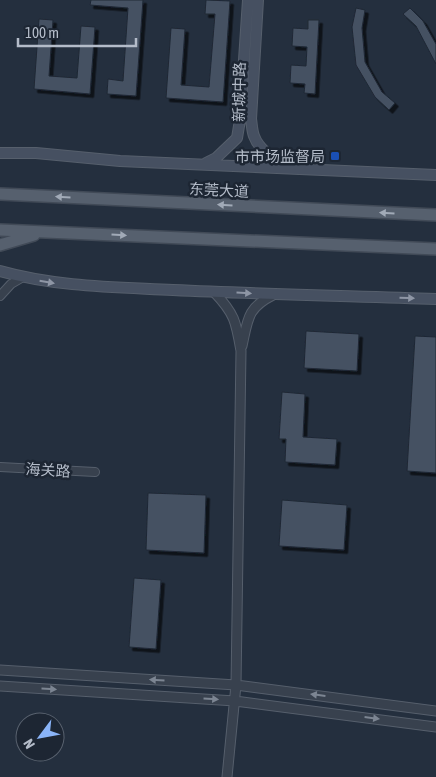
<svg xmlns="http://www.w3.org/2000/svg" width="436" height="777" font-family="'Asap Condensed','Noto Sans SC',sans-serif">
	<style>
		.building { fill: #455162; stroke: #1f2835; filter: url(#shadow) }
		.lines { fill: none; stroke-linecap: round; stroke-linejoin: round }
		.minor-casing { stroke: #565f6c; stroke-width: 10 }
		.tertiary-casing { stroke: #565f6c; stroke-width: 11 }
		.secondary-casing { stroke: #565f6c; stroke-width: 12 }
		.primary-casing { stroke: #414a57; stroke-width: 14 }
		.minor { stroke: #38414e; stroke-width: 8 }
		.tertiary { stroke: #38414e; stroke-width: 9 }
		.secondary { stroke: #465061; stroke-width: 10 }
		.primary { stroke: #56606e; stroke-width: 11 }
		.oneway { fill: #a1aab7 }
		.oneway2 { fill: #8e96a5 }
		.oneway3 { fill: #7c8592 }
		.transit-dot { fill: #1a4fb4; stroke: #1d2633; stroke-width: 2 }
		.labels { text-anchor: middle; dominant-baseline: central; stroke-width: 5; stroke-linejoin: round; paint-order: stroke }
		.street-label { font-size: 15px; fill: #b4bcc9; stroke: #1d2633 }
		.poi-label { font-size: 15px; fill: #b4bcc9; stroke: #1d2633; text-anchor: end }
	</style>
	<defs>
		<filter id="shadow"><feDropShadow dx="3.5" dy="3.5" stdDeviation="0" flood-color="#0009"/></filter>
	</defs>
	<rect width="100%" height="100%" fill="#242f3e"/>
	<path class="building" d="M 91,0 L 143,0 L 136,96 L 107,94 L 108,79 L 123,81 L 128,8 L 90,5 Z
		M 206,0 L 230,1 L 223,102 L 166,98 L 171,28 L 185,29 L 181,85 L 209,87 L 215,14 L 205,14 Z
		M 356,8 L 365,10 L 362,28 L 365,62 L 382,92 L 395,103 L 389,110 L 375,97 L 356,65 L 352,27 Z
		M 410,8 L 423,21 L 436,44 L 436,64 L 416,26 L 403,14 Z
		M 39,19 L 53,20 L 49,76 L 77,78 L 81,26 L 95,27 L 90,94 L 34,89 Z
		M 308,20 L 319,20 L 315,94 L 304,93 L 305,84 L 290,83 L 291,65 L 306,66 L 307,47 L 292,46 L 293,28 L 308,29 Z
		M 306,331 L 359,334 L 357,371 L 304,368 Z
		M 415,336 L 436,337 L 436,473 L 407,471 Z
		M 282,392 L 305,394 L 303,437 L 337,439 L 335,465 L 285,462 L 286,439 L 279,439 Z
		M 148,493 L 206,495 L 204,553 L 146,550 Z
		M 282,500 L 347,505 L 344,550 L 279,546 Z
		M 134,578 L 161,580 L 156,649 L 129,647 Z"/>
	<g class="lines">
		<defs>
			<path id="minor" d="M 0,296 L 11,284 L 23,277
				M 0,467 L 95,472"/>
			<path id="tertiary" d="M 214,292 C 235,314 236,322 241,351 L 236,685 L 227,777
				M 242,346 C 248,319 247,308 273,295
				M 0,670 L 236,685 L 436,711
				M 0,686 L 235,701 L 436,727"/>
			<path id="secondary" d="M 258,0 L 251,119 C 252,125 252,131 254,136 C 259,150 275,160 287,166
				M 0,153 L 36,153 L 120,161 L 436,175
				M 206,163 L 216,158 L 237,138 L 240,120 L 248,0
				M 0,271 C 57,287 115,287 173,290 C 261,294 348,296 436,299"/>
			<path id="primary" d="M 0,194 L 436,215
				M 0,230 L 436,249
				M 0,245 L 34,235"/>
		</defs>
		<use href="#minor" class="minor-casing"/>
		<use href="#tertiary" class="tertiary-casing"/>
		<use href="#secondary" class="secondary-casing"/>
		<use href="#primary" class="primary-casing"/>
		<use href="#minor" class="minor"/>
		<use href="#tertiary" class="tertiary"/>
		<use href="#secondary" class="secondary"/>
		<use href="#primary" class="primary"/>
	</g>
	<defs><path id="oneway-solid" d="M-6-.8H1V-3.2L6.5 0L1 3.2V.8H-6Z" transform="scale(1.25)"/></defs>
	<g class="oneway">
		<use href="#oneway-solid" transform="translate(63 197) rotate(-177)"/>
		<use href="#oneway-solid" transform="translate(225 205) rotate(-177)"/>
		<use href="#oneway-solid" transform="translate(387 213) rotate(-177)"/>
		<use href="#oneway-solid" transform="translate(119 235) rotate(3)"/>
	</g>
	<g class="oneway2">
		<use href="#oneway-solid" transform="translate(47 282) rotate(10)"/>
		<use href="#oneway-solid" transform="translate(244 293) rotate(3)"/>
		<use href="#oneway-solid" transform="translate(407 298) rotate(2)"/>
	</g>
	<g class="oneway3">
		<use href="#oneway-solid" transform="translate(157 680) rotate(-177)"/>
		<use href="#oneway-solid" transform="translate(49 689) rotate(3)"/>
		<use href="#oneway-solid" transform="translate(318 695) rotate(-173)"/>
		<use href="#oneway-solid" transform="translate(211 699) rotate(4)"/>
		<use href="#oneway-solid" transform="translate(372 718) rotate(7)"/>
	</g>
	<rect class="transit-dot" x="330" y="151" width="10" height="10" rx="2.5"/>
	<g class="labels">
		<g class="street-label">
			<text transform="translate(239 92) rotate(-89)">新城中路</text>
			<text transform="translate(219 190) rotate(3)">东莞大道</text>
			<text transform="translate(48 470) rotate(3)">海关路</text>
		</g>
		<g class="poi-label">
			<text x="325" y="156">市市场监督局</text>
		</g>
	</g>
	<g transform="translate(40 737) rotate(238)"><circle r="24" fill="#1d2633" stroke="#59626f"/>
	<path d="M0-4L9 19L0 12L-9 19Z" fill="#8ab4f8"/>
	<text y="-8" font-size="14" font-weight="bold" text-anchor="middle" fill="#b4bcc9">N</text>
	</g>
	<path d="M18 38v8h118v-8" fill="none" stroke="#b4bcc9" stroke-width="2.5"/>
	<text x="25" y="38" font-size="15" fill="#b4bcc9" stroke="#1d2633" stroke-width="4" paint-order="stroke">100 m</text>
</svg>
